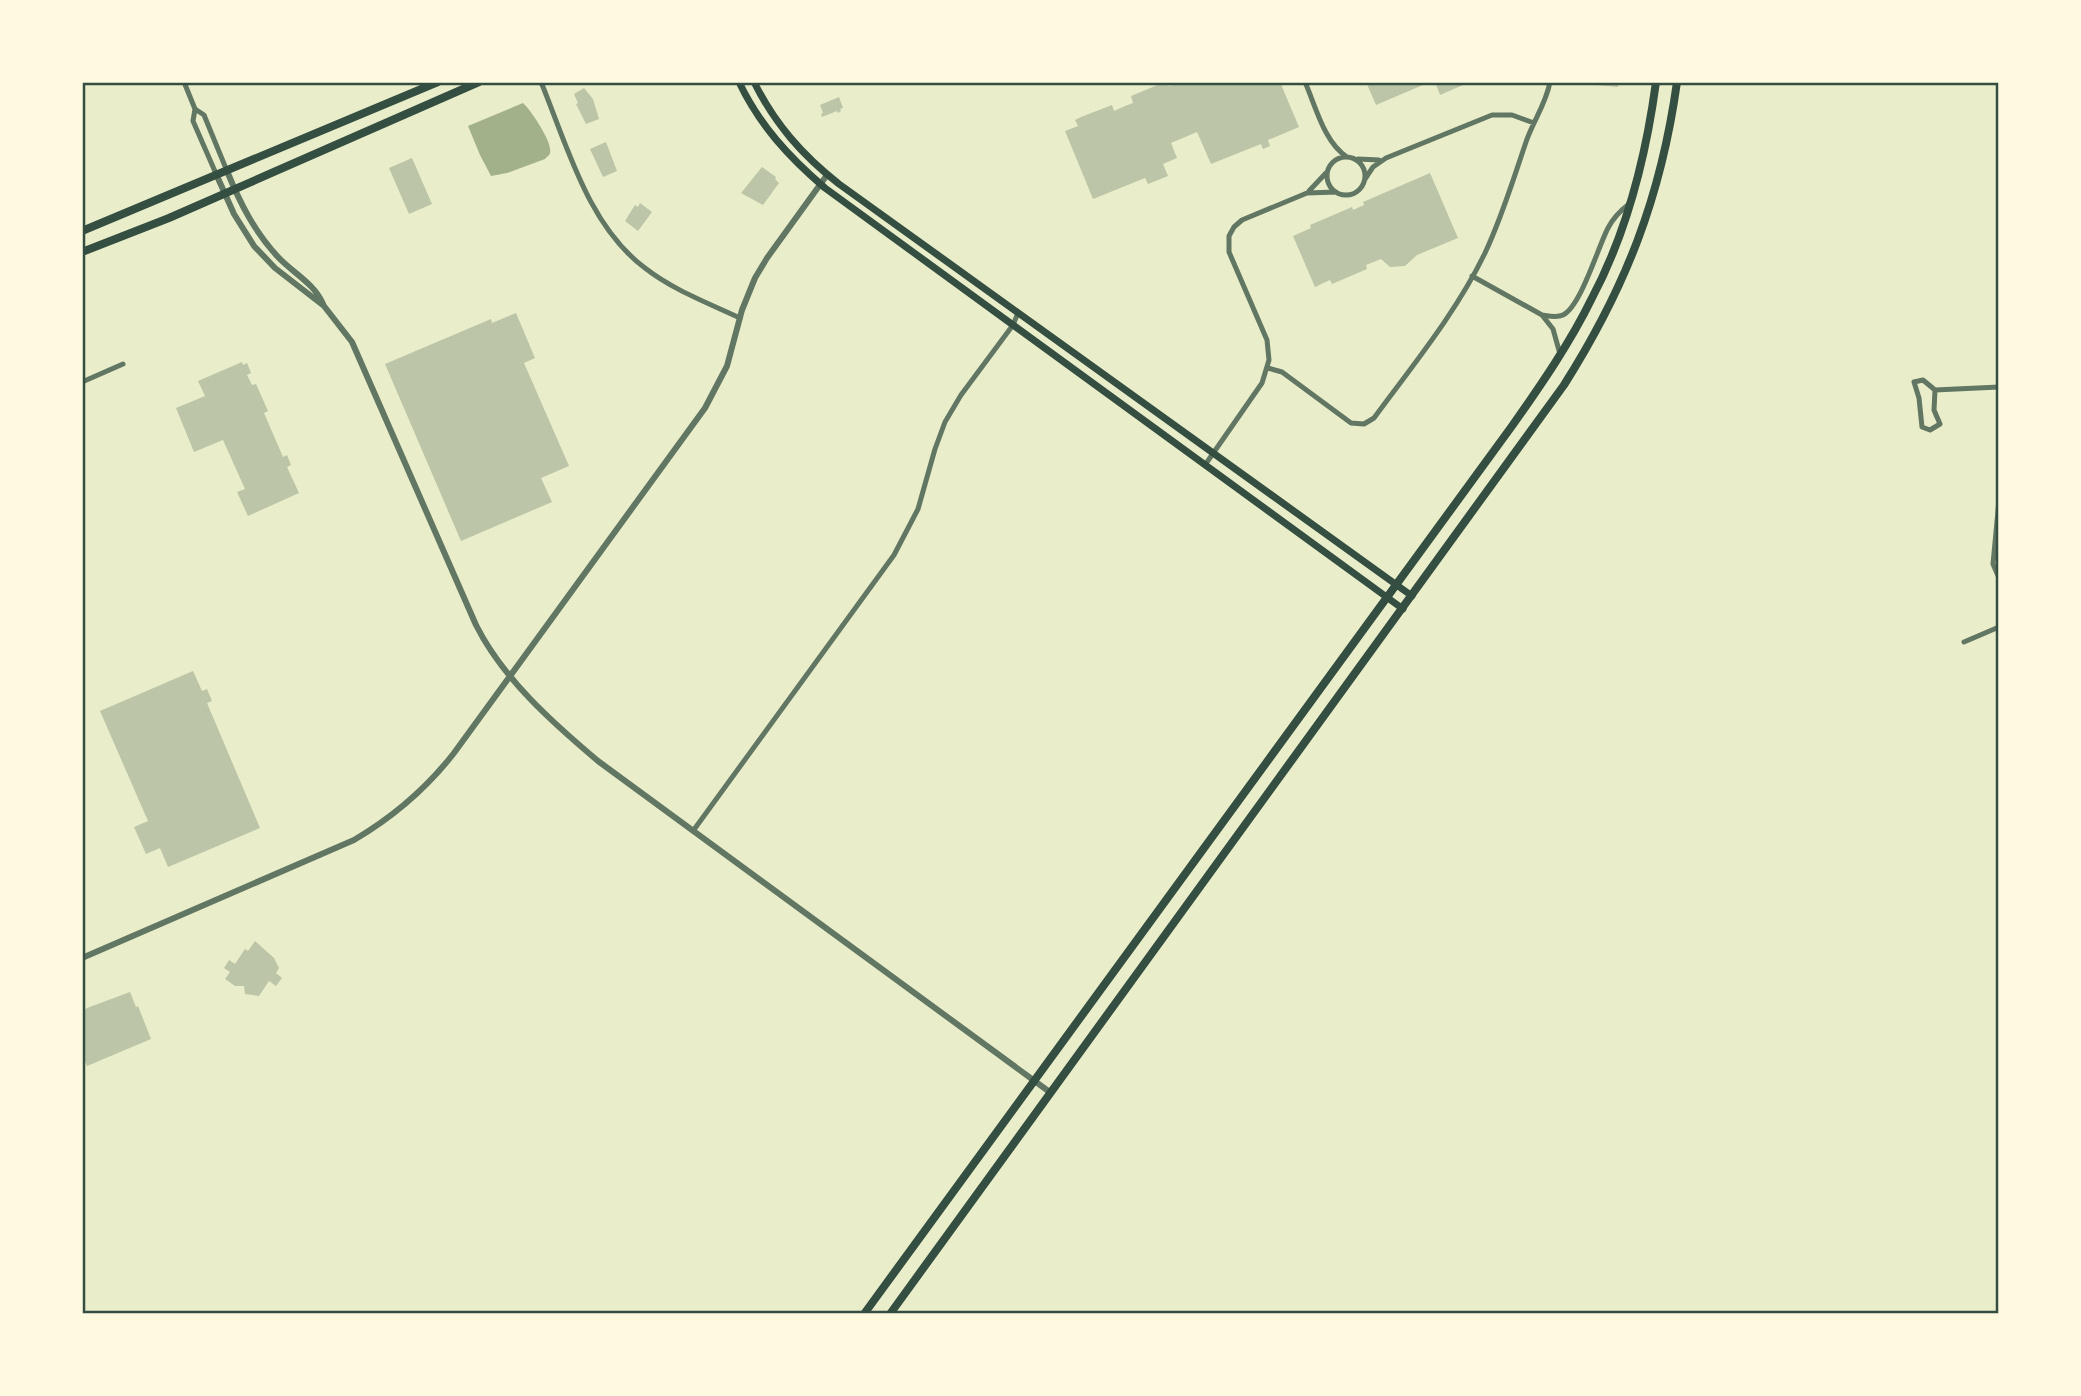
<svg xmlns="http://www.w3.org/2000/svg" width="2081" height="1396" font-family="Roboto,sans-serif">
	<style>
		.water { fill: #a3b18a }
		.building { fill: #bcc5a7 }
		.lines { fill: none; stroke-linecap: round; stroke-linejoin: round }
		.minor { stroke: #617663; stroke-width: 5 }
		.tertiary { stroke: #617663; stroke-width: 6 }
		.secondary { stroke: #344e41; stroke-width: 7 }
		.primary { stroke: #344e41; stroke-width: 8 }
		.trunk { stroke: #344e41; stroke-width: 8 }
		.neatline { fill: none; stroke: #344e41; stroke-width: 2.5 }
	</style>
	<rect width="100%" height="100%" fill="#e9edc9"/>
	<path class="water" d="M 523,103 C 530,109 550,139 550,149 C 551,155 549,155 545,159 L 507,173 L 491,176 L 480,155 L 468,126 Z"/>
	<path class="building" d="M 1165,82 L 1168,82 L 1169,86 L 1179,82 L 1280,82 L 1299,127 L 1268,140 L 1270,146 L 1263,149 L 1261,144 L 1211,164 L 1197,132 L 1171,143 L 1177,158 L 1163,164 L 1168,176 L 1148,184 L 1145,178 L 1093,199 L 1065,131 L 1078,126 L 1075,120 L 1081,117 L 1112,105 L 1114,111 L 1125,106 L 1133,103 L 1131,96 Z
		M 1366,82 L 1430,82 L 1376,105 Z
		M 1435,82 L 1470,82 L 1440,95 Z
		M 1596,82 L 1618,82 L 1618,87 L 1596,85 Z
		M 584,88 L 593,99 L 599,119 L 586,124 L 576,104 L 578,103 L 574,94 Z
		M 839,97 L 843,108 L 840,109 L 841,111 L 838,113 L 837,111 L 822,117 L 821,114 L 823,113 L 820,105 Z
		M 606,142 L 617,171 L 603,177 L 590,149 Z
		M 412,158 L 432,204 L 409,214 L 389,168 Z
		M 762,167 L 776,177 L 775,179 L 779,183 L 763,205 L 741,193 Z
		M 1430,173 L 1458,238 L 1417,255 L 1405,266 L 1390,267 L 1381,259 L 1366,265 L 1367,269 L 1332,284 L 1330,280 L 1315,287 L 1293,236 L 1311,228 L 1310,225 L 1352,207 L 1353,210 L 1364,205 L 1363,202 Z
		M 640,203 L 652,212 L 638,231 L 625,221 L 635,205 L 638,207 Z
		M 516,313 L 535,358 L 524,363 L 569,466 L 541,478 L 552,502 L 461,541 L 385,364 L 491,319 L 492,323 Z
		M 242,362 L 243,365 L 247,363 L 251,373 L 247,375 L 252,385 L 256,384 L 268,411 L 264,413 L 283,457 L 287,455 L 291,465 L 287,467 L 299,493 L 248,516 L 237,492 L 245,489 L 223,440 L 194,452 L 176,408 L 205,396 L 198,381 Z
		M 193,671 L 202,691 L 207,689 L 212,701 L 207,703 L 260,828 L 168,867 L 160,848 L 146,854 L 134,827 L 148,821 L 100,711 Z
		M 255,941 L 274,958 L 279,968 L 276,973 L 282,978 L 276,986 L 269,981 L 259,996 L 245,994 L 244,986 L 235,986 L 225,979 L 230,972 L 224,968 L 229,960 L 235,964 L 245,949 L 248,951 Z
		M 130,992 L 136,1007 L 138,1006 L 151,1039 L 87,1066 L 82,1055 L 82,1012 L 87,1008 Z"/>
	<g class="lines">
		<path class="minor" d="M 184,82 L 195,109 L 204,115 L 227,171
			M 541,82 C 567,145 588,226 645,268 C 673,290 708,303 740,318
			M 1305,82 C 1316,107 1324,142 1347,157
			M 195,109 L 193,121 L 217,176
			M1327 176a19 19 0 1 1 38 0a19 19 0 1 1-38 0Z
			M 1358,159 L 1379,160
			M 1365,179 L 1373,167 L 1386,158 L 1492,115 L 1512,115 L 1534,123
			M 1309,191 L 1326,173
			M 1472,276 L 1542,315 L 1553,329 L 1560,354
			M 1542,315 C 1549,316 1557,318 1563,315 C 1581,306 1598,247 1608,228 C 1613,218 1620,211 1629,204
			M 1268,368 L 1282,372 L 1351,423 L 1364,424 L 1374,418 C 1413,365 1456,313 1485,253 C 1502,217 1513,180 1526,142 C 1533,121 1546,104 1550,82
			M 82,382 L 123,364
			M 1935,390 L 1934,410 L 1940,424 L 1930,430 L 1922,427 L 1919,398 L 1914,382 L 1923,380 L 1935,390 L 1999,387
			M 1205,465 L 1262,383 L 1269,360 L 1267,340 L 1229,252 L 1229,236 L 1234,227 L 1242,220 L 1307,193 L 1336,192
			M 1999,500 L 1993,564 L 1999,578
			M 1964,642 L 1999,627
			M 693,831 L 894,555 L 918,509 L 935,449 L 945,422 L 961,395 L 1013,325 L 1018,313"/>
		<path class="tertiary" d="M 227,171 C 240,203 254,231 278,257 C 293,273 314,283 323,304
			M 217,176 L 234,214 L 254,246 L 275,268 L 324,306 L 352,342 L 476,625 C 503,679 553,723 598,761 L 1051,1093
			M 82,958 L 354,840 C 393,817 426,789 454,753 L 705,408 L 727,366 L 742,310 L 755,278 L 767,258 L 827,175"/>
		<path class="secondary" d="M 739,82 C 760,126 789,157 825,188 L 1403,609
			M 754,82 C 775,124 802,155 839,184 L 1412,596"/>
		<path class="primary" d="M 82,231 L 438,82
			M 82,252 L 169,218 L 479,82"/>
		<path class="trunk" d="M 864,1314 L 1512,426 C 1541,385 1570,343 1592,298 C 1627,232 1646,156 1656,82
			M 890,1314 L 1564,385 C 1626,287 1661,197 1677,82"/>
	</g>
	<rect width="2081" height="1396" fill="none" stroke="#fefae0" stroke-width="168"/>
	<rect x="84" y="84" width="1913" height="1228" class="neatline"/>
</svg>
